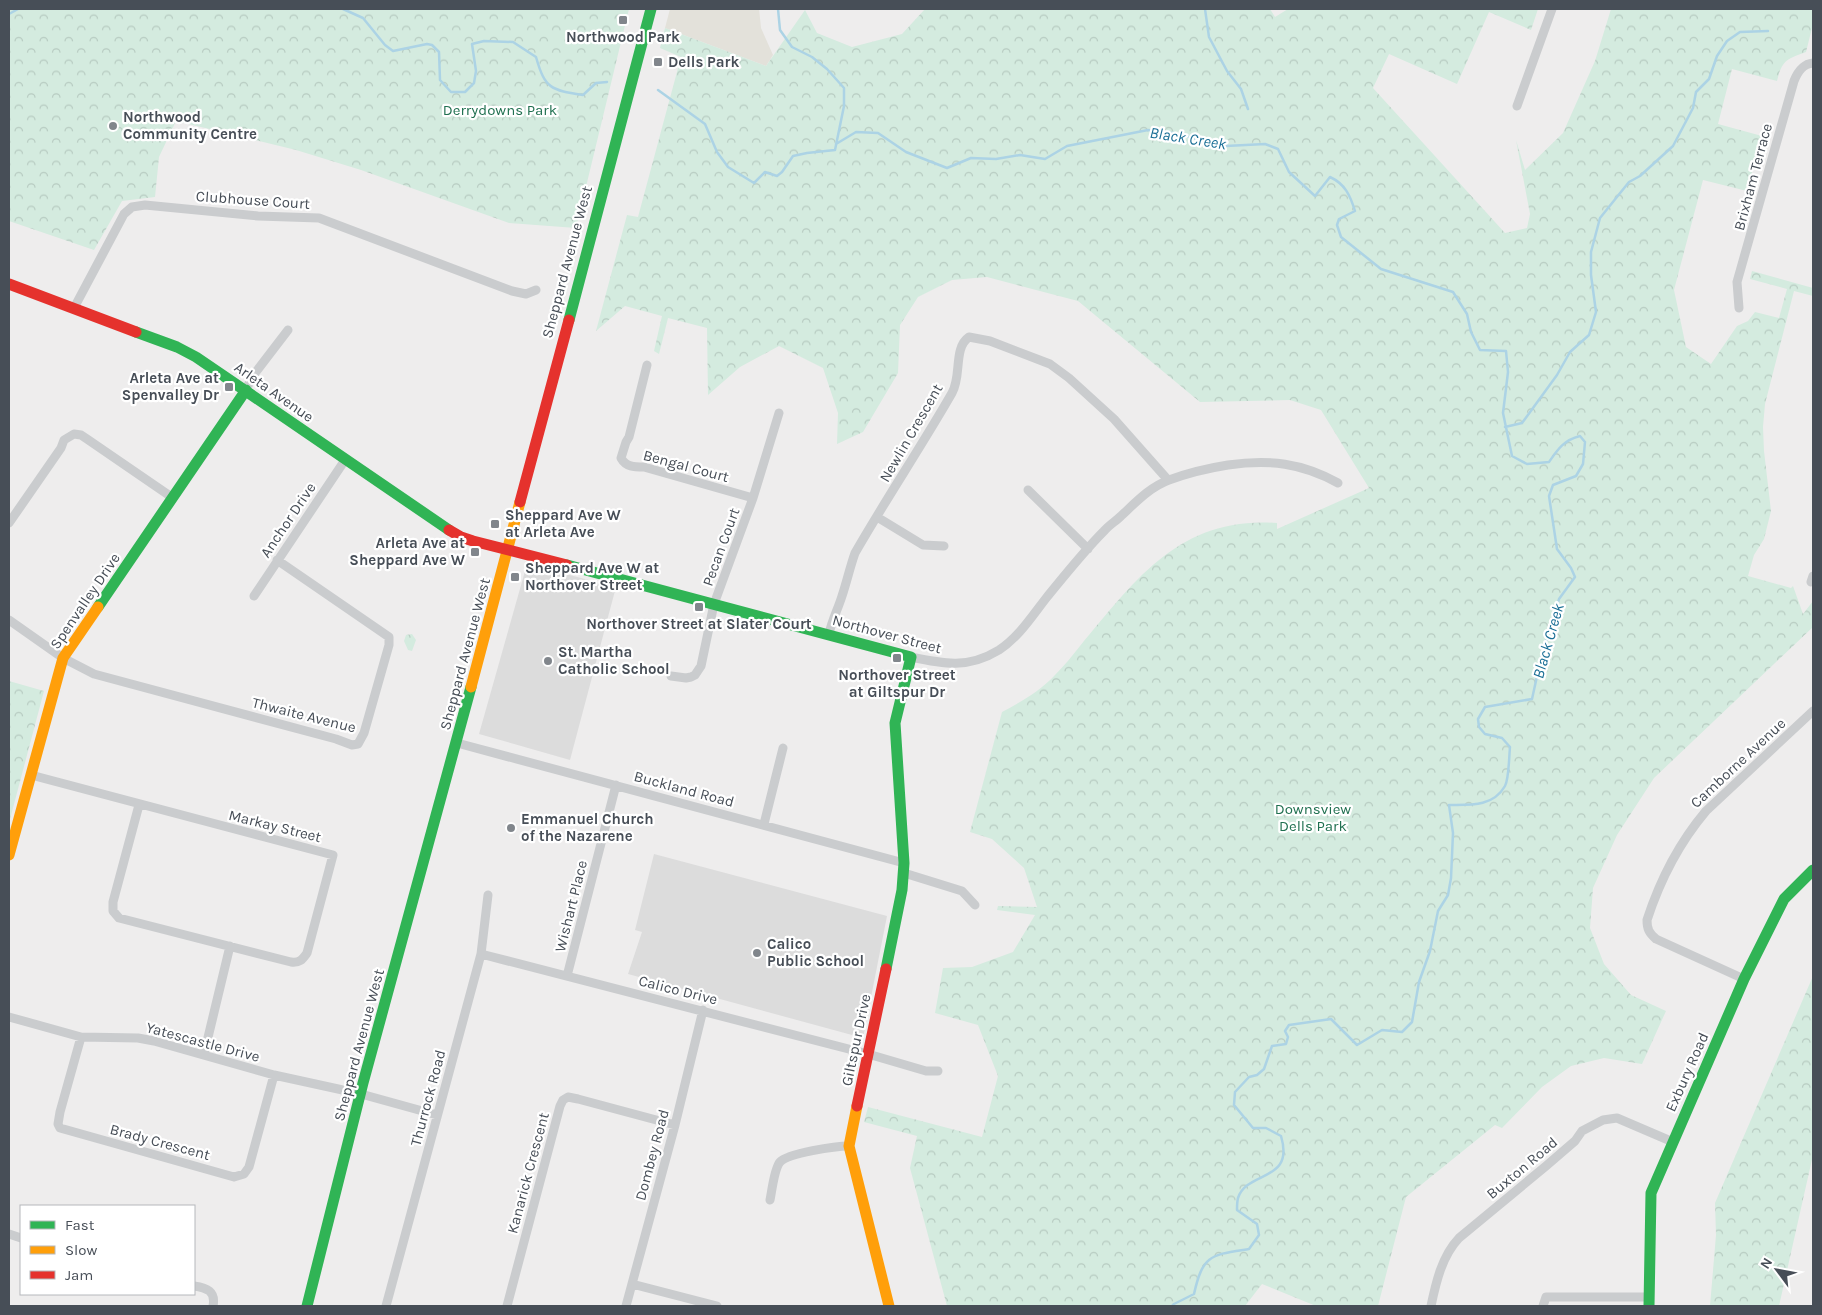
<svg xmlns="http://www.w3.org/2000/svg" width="1822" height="1315" font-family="Karla,sans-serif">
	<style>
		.commercial { fill: #e3e1da }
		.education { fill: #dcdcdc }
		.park { fill: url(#park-crowns) }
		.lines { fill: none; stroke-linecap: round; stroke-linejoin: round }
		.stream { stroke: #acd3e5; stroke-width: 2.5 }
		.street { stroke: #caccce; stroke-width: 9 }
		.fast { stroke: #30b455; stroke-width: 11 }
		.slow { stroke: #ff9f0a; stroke-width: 11 }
		.jam { stroke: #e5322d; stroke-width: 11 }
		.poi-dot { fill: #81868c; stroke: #fff; stroke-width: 2 }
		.labels { text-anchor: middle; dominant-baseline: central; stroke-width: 4.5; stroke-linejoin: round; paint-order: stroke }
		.poi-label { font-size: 15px; font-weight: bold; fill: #474e57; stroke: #fff; text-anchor: start }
		.park-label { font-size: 15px; fill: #207050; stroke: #fff }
		.street-label { font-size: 15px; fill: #474e57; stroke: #fff }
		.water-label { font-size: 16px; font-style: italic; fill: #1b6f96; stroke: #fff }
	</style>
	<defs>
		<pattern id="park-crowns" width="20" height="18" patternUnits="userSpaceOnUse" patternTransform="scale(1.25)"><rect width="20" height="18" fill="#d4ebdf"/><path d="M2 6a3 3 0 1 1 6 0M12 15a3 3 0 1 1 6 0" fill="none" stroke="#b7cbc1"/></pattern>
	</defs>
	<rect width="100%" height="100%" fill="#eeeded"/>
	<path class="commercial" d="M 670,9 L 759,9 L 761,28 L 773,55 L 766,66 L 665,28 Z"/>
	<path class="education" d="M 527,564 L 616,587 L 570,760 L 479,734 Z
		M 654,854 L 887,916 L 863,1038 L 628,974 L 642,932 L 635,930 Z"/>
	<path class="park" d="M 9,9 L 629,9 L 576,228 L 509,223 L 361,170 L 296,150 L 176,121 L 159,157 L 155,197 L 122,201 L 94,250 L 9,221 Z
		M 925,9 L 1270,9 L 1275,17 L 1288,9 L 1538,9 L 1531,30 L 1489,12 L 1457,84 L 1389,54 L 1373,88 L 1505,233 L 1527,228 L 1530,214 L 1516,140 L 1525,170 L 1563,133 L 1595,61 L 1611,9 L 1813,9 L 1813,24 L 1806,52 C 1787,59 1782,60 1777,81 L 1732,69 L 1718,124 L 1762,136 L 1747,191 L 1703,180 L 1674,290 L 1686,347 L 1711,364 L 1737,326 L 1748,321 L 1755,312 L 1779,318 L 1787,289 L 1750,279 L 1752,271 L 1813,288 L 1813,296 L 1794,291 L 1765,404 L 1763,427 L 1764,451 L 1771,511 L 1764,539 L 1754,555 L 1748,576 L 1791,588 L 1793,586 L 1803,614 L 1813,601 L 1813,627 L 1654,778 L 1617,835 L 1593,888 L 1590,928 L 1604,964 L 1631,995 L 1666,1011 L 1642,1064 L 1604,1058 L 1571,1066 L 1542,1087 L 1502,1128 L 1495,1125 L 1406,1197 L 1378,1306 L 1316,1306 L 1262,1284 L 1245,1306 L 947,1306 L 910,1168 L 917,1136 L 864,1122 L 868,1107 L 982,1137 L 998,1076 L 978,1025 L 935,1013 L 943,968 L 972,967 L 1013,952 L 1035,915 L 997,910 L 998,906 L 1037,907 L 1024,868 L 992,839 L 970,832 L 1002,712 C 1021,702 1040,691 1055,675 C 1064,666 1072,656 1080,646 C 1136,579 1180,516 1277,523 L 1277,529 L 1369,488 L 1321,410 L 1290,400 L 1200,402 L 1078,301 L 987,277 L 952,280 L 918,297 L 900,325 L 898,373 L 863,432 L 837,444 L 838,413 L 823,368 L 779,346 L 740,367 L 708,395 L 707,328 L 668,318 L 659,354 L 654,351 L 662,316 L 625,306 L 596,331 L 627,215 L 638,217 L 681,57 L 660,48 L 665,28 L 766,66 L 805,10 L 817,33 L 852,47 L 902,34 Z
		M 412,634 L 416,640 L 412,651 L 408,650 L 404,641 L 406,635 Z
		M 9,681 L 44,691 L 9,823 Z
		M 1813,976 L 1813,1155 L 1779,1306 L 1710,1306 L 1716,1235 L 1715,1203 Z"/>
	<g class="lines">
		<path class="stream" d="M 343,9 L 363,18 L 385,45 L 393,51 L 427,44 L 432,45 L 439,52 L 440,80 L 451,92 L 465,92 L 474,83 L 476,71 L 472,44 L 484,41 L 513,42 L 536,57 C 545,89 551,90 583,95 L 596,83 L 607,82
			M 1205,9 L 1209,37 L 1227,71 L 1241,89 L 1248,109
			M 9,14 L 18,9
			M 658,90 L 705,124 L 717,152 L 728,167 L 754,183 L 765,172 L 777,176 L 782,172 L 793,156 L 807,153 L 835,150 L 844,106 L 844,88 L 827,69 L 812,57 L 792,47 L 780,30 L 778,9
			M 836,144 L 856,132 L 878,133 L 906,152 L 947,168 L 971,158 L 996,159 L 1020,155 L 1045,159 L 1067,146 L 1148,130 L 1173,133 L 1226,146 L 1265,144 L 1278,149 L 1289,172 L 1315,196 L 1330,177 C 1345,184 1350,195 1355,211 L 1339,219 L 1337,225 L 1341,237 L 1381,269 L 1453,292 L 1467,314 L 1471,332 L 1480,350 L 1506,351 L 1508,372 L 1503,413 L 1512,456 L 1527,464 L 1549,462 C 1558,449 1564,440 1580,436 L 1585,442 L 1583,464 L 1576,476 L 1553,485 L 1549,496 L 1557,549 L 1571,568 L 1575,577 L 1559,599 L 1541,658 L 1532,699 L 1485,707 L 1478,719 L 1479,727 L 1485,734 L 1502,738 L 1510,747 C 1509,757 1509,779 1505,786 C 1493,807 1470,805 1449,805 L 1453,833 L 1451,878 L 1448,895 L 1438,911 L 1430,951 L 1419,982 L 1412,1022 L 1402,1032 L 1382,1030 L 1357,1045 L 1331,1019 L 1289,1025 L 1285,1031 L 1288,1037 L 1286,1044 L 1272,1046 L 1264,1069 L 1257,1075 L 1249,1077 L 1235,1092 L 1234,1105 L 1253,1128 L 1266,1128 L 1281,1136 C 1295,1183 1247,1170 1238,1198 C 1237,1202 1237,1207 1237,1210 L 1257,1224 L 1259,1235 L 1249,1249 C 1211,1255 1203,1254 1194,1294 L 1174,1304 L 1172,1306
			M 1505,427 L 1522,423 L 1557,375 L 1570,352 L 1589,335 L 1596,312 L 1591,275 L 1591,252 L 1600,218 L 1629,182 L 1640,176 L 1673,146 L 1693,108 L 1696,92 L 1709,79 L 1717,56 L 1727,41 L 1740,32 L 1768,31"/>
		<path class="street" d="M 1517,106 L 1552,9
			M 74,308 L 124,214 L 132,207 L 145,205 L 258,216 L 319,218 L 512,291 L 526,294 L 536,290
			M 1739,308 L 1737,282 L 1794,81 C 1798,71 1803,64 1813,63
			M 647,365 L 629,437 L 626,442 L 621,458 C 626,467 634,467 644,467 L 753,498
			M 246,390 L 252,377 L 288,330
			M 1028,490 L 1088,549
			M 877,517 L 923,545 L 944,546
			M 9,523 L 61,448 L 64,440 L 74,434 L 81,435 L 87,439 L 173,498
			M 1811,582 L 1813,576
			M 254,596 L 345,460
			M 9,620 L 63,658 L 94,674 L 336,739 L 352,745 L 358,744 L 364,733 L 389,645 L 389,637 L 277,560
			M 829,634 C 832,620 838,609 842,596 C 847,581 850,567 855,553 C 886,499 921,447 952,393 C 962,376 953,348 969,337 L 990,341 L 1050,364 L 1069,378 L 1114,419 L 1168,480
			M 911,657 C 944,664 968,669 999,650 C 1019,637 1032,616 1047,597 C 1065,575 1084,551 1104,531 C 1109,525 1116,521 1121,516 C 1136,502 1150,487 1169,480 C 1188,473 1209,468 1228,465 C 1269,459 1302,463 1338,483
			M 671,676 L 686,678 L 691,677 L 695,675 L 701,666 L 714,604 L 753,498 L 779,413
			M 457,743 L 904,863
			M 31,775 L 333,855 L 307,953 C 302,960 300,963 291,962 L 119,918 L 113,911 L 113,902 L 139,805
			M 764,824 L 783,748
			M 904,873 L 962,891 L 975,905
			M 481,954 L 868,1054 L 926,1071 L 938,1071
			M 567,976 L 616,785
			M 1744,979 L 1656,939 C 1649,933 1647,929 1647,920 C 1660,880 1679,843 1706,811 L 1813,711
			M 9,1017 L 81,1037 L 138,1038 L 154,1041 L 274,1075 L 361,1094 L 437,1115
			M 81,1037 L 60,1112 L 58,1124 L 60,1128 L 234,1177 L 244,1174 L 249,1167 L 274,1075
			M 204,1054 L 230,946
			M 770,1200 C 772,1191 774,1169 780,1162 C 788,1153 836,1146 849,1146
			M 9,1234 L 21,1238
			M 632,1284 L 717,1306
			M 194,1286 C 207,1288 216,1291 213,1306
			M 386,1306 L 481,954 L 488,895
			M 507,1306 L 560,1106 L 563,1100 L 568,1097 L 578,1099 L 675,1125
			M 626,1306 L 675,1125 L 703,1010
			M 1431,1306 C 1436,1282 1442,1256 1459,1238 L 1546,1166 L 1575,1141 L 1582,1131 L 1603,1120 L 1617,1118 L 1673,1142
			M 1543,1306 L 1546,1297 L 1649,1297"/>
		<path class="fast" d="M 569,320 L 651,9
			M 136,332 L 177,347 L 196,357 L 449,530
			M 567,565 L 911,657 L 895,723 L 904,863 L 902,890 L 886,969
			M 98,607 L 246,390
			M 307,1306 L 363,1083 L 471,687
			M 1649,1306 L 1651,1193 L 1744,979 L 1784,899 L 1813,870"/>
		<path class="slow" d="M 471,687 L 520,502
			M 9,855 L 63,658 L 98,607
			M 857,1106 L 849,1146 L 889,1306"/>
		<path class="jam" d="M 9,284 L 136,332
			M 520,502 L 569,320
			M 449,530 L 461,537 L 473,541 L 567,565
			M 857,1106 L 886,969"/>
	</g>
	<g class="poi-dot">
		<rect x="618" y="15" width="10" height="10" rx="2.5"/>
		<rect x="653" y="57" width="10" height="10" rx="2.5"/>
		<circle cx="113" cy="126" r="5"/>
		<rect x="224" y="382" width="10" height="10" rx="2.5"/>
		<rect x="490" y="519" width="10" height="10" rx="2.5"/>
		<rect x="470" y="547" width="10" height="10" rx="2.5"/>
		<rect x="510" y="572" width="10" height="10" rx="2.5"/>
		<rect x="694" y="602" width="10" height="10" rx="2.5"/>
		<rect x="892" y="653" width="10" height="10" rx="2.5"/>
		<circle cx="548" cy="661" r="5"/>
		<circle cx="511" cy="828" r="5"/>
		<circle cx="757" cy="953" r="5"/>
	</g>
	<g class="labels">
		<g class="poi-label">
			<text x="623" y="37" text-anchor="middle">Northwood Park</text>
			<text x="668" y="62">Dells Park</text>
			<text x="123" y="117">Northwood<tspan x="123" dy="17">Community Centre</tspan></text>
			<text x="219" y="378" text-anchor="end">Arleta Ave at<tspan x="219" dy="17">Spenvalley Dr</tspan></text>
			<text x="505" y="515">Sheppard Ave W<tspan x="505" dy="17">at Arleta Ave</tspan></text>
			<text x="465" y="543" text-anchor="end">Arleta Ave at<tspan x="465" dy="17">Sheppard Ave W</tspan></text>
			<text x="525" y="568">Sheppard Ave W at<tspan x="525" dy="17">Northover Street</tspan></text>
			<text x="699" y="624" text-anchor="middle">Northover Street at Slater Court</text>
			<text x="558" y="652">St. Martha<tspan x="558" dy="17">Catholic School</tspan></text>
			<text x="897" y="675" text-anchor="middle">Northover Street<tspan x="897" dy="17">at Giltspur Dr</tspan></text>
			<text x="521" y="819">Emmanuel Church<tspan x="521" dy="17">of the Nazarene</tspan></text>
			<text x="767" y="944">Calico<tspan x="767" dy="17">Public School</tspan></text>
		</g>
		<g class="park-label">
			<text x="500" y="110">Derrydowns Park</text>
			<text x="1313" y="809">Downsview<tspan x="1313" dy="17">Dells Park</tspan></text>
		</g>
		<g class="street-label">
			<text transform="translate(1753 177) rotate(-75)">Brixham Terrace</text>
			<text transform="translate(253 200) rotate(4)">Clubhouse Court</text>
			<text transform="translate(567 262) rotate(-75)">Sheppard Avenue West</text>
			<text transform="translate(274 392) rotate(35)">Arleta Avenue</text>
			<text transform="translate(911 433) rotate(-60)">Newlin Crescent</text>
			<text transform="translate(686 466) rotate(15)">Bengal Court</text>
			<text transform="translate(288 520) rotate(-56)">Anchor Drive</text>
			<text transform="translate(721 547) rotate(-70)">Pecan Court</text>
			<text transform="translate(85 601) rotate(-56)">Spenvalley Drive</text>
			<text transform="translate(887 634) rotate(15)">Northover Street</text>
			<text transform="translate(465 654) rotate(-75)">Sheppard Avenue West</text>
			<text transform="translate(304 715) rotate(14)">Thwaite Avenue</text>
			<text transform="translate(1738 763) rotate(-43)">Camborne Avenue</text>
			<text transform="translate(684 789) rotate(15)">Buckland Road</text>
			<text transform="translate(275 826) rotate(14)">Markay Street</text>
			<text transform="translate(571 906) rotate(-76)">Wishart Place</text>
			<text transform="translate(678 990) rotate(14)">Calico Drive</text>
			<text transform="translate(856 1040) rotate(-78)">Giltspur Drive</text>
			<text transform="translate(203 1042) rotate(15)">Yatescastle Drive</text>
			<text transform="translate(359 1045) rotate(-75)">Sheppard Avenue West</text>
			<text transform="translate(1687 1072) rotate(-66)">Exbury Road</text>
			<text transform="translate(428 1098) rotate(-75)">Thurrock Road</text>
			<text transform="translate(160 1142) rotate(15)">Brady Crescent</text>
			<text transform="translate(652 1155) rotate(-75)">Dombey Road</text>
			<text transform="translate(1522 1168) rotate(-40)">Buxton Road</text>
			<text transform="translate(528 1173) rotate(-75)">Kanarick Crescent</text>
		</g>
		<g class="water-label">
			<text transform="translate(1188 138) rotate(9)">Black Creek</text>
			<text transform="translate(1548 641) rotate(-74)">Black Creek</text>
		</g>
	</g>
	<rect width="1822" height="1315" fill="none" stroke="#474e57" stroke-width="20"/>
	<rect x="20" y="1205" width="175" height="90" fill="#ffffff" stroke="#b5b8bc"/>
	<rect x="30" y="1221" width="25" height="8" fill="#30b455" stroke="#b5b8bc"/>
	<text x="65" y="1230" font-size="15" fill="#474e57">Fast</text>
	<rect x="30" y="1246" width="25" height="8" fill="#ff9f0a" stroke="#b5b8bc"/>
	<text x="65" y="1255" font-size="15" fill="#474e57">Slow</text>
	<rect x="30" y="1271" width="25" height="8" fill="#e5322d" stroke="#b5b8bc"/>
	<text x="65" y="1280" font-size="15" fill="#474e57">Jam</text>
	<g transform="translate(1777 1270) rotate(302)" stroke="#ffffff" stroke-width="4" paint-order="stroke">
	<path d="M0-4L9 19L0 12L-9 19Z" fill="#474e57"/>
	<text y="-8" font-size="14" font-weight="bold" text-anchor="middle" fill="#474e57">N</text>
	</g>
</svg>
